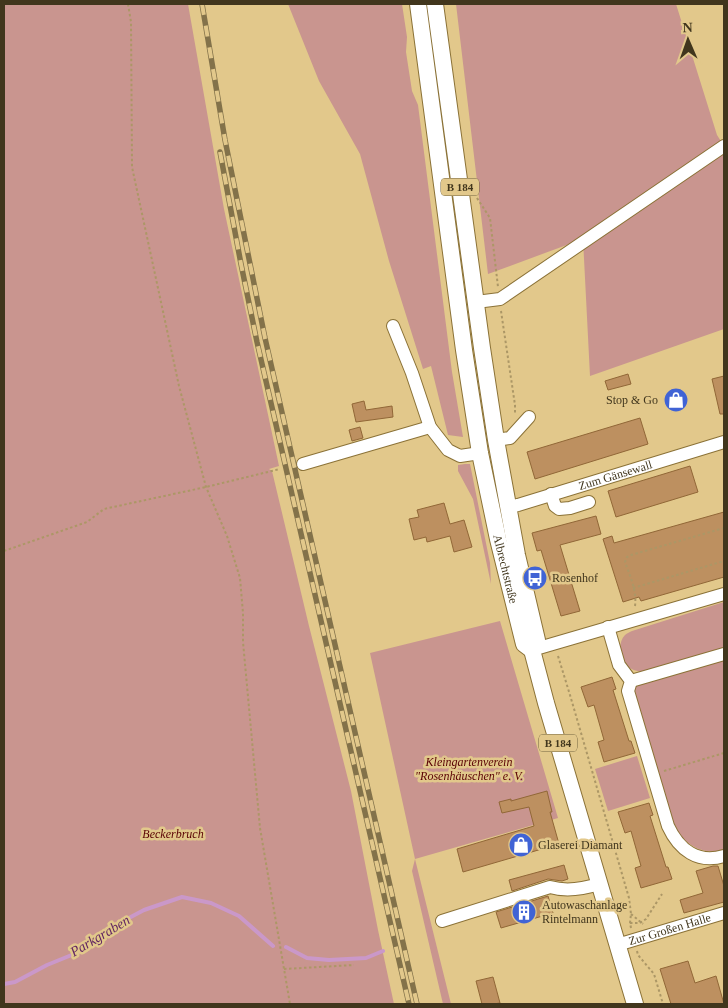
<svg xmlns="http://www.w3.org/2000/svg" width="728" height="1008" font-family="Georgia,serif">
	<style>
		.green { fill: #c9958f }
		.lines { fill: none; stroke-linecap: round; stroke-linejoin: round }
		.stream { stroke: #ca98c9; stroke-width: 4 }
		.building { fill: #bd9060; stroke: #916737 }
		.minor-casing { stroke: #8b7237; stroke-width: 14 }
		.major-casing { stroke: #8b7237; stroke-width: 18 }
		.path { stroke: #ac9766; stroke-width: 2; stroke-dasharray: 2.5 2.5; stroke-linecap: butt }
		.minor { stroke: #fff; stroke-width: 12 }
		.major { stroke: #fff; stroke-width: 16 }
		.rail-casing { stroke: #83724a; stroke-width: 5.5 }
		.rail { stroke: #e2c88b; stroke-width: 4; stroke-dasharray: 11; stroke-linecap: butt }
		.labels { text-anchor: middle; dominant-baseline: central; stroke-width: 5; stroke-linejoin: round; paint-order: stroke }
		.shield { fill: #e2c88b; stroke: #71623e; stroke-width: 1 }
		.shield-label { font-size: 11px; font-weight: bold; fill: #41361d }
		.poi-label { font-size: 12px; fill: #41361d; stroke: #e2c88b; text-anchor: start }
		.street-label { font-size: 12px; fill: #41361d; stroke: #e2c88b }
		.park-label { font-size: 12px; font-style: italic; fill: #590003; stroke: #e2c88b }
		.water-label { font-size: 14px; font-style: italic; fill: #612562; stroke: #e2c88b }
	</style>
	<rect width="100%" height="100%" fill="#e2c88b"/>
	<path class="green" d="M 4,4 L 188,4 L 224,209 L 279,466 L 269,469 L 272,471 L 309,626 L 351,791 L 378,930 L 394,1004 L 4,1004 Z
		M 288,4 L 402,4 L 407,37 L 406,52 L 412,91 L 418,105 L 452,372 L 463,437 L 448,435 L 431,366 L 423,369 L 389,261 L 360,154 L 319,81 Z
		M 456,4 L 676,4 L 717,135 L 724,146 L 724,329 L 590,376 L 583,239 L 488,274 Z
		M 465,464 L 470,464 L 490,563 L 491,584 L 473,499 L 458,471 L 458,465 Z
		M 724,602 L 724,650 L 643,672 C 637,671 632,670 627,666 C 620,659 617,643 625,635 C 627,633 630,632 632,631 Z
		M 500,621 L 558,818 L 415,859 L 451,1004 L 443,1004 L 412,871 L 415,859 L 370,653 Z
		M 724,659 L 724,852 C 700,852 692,849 675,830 L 633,690 L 636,686 L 641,683 Z
		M 637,756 L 650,798 L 608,811 L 595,769 Z"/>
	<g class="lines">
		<path class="stream" d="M 286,947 L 307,958 L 329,960 L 366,958 L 383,951
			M 4,984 L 15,982 L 47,965 L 79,952 L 110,928 L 144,910 L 182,897 L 211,903 L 239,916 L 273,946"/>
	</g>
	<path class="building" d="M 628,374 L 631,384 L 608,390 L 605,381 Z
		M 724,376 L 724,414 L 720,414 L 712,379 Z
		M 364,401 L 366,410 L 392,406 L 393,417 L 356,422 L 352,404 Z
		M 640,418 L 648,444 L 535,479 L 527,452 Z
		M 360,427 L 363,438 L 352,441 L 349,430 Z
		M 690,466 L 698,492 L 616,517 L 608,491 Z
		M 444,503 L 450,524 L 464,520 L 472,547 L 454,552 L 450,536 L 427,542 L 426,537 L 414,540 L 409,519 L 419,517 L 417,510 Z
		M 724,512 L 724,577 L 641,601 L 639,597 L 623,602 L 603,539 L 612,536 L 614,543 Z
		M 596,516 L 601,534 L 560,545 L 580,611 L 561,616 L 541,550 L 537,551 L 532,533 Z
		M 612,677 L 616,689 L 613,690 L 629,741 L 631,741 L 635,753 L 604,762 L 598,742 L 604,740 L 594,705 L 588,707 L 581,687 Z
		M 547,791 L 552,812 L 550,812 L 559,844 L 463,872 L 457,849 L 534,826 L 529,807 L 502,813 L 499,802 L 511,799 L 511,801 Z
		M 649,803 L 653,815 L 650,816 L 666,867 L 668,867 L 672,879 L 641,888 L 635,868 L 641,866 L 631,831 L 625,833 L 618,812 Z
		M 564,865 L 568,879 L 562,881 L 548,879 L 512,891 L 509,880 Z
		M 713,866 L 718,866 L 724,886 L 724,902 L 684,913 L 680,900 L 703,893 L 696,871 Z
		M 548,896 L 553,913 L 501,928 L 496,912 Z
		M 688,961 L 695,983 L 716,976 L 724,1004 L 671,1004 L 660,969 Z
		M 493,977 L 500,1003 L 493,1004 L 482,1004 L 476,981 Z"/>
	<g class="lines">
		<defs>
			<g id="minor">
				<path d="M 476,302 L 500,299 L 724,146"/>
				<path d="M 393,326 L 412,373 L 430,427 L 448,450 L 460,456 L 480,453"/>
				<path d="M 496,440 L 510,438 L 529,417"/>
				<path d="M 303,464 L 430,427"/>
				<path d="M 551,494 L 555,506 L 559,509 L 570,508 L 589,502"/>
				<path id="s1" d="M 508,507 L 518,505 L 724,442"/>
				<path d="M 608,627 L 619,665 L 631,681 L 628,691 L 668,826 C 679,850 698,864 724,856"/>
				<path d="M 532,650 L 724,594"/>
				<path d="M 631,681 L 724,654"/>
				<path d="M 442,921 L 550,887 C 567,892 583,889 599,884"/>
				<path id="s2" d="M 617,945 L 724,913"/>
			</g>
			<g id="major">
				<path id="s3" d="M 418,4 L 464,350 L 480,453 L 498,539 L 524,644 L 532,650"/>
				<path d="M 435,4 L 482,348 L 496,440 L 517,555 L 537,640 L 532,650 L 546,703 L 635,1004"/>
			</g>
		</defs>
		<use href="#minor" class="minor-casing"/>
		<use href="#major" class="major-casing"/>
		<path class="path" d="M 128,4 L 131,22 L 132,167 L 179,386 L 206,487 L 227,536 L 240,578 L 243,613 L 243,642 L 260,828 L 290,1004
			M 477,198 L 490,218 L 498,287
			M 501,311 L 515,405 L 515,413
			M 4,551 L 87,522 L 104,509 L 206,487 L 280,469
			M 633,588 L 724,561
			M 635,606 C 637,591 630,576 625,562 L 627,557 L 631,555 L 724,528
			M 558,656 L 570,695 L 629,898 L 631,914 L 630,923 L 631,928
			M 664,771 L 724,753
			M 631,914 L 643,924
			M 630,923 L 640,923 L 646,919 L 662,894
			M 637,951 L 638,955 L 654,974 L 663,1004
			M 284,969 L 354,965"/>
		<use href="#minor" class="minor"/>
		<use href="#major" class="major"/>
		<defs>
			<path id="rail" d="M 202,4 L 225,140 L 265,338 L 417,1004
				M 220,152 L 241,264 L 257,342 L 409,1004"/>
		</defs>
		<use href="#rail" class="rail-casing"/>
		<use href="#rail" class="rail"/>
	</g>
	<defs>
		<symbol id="shop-disc" viewBox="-11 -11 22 22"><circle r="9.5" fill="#4063d5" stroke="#e2c88b"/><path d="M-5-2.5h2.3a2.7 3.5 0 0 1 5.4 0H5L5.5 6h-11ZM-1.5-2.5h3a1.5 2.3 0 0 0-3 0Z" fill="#fff"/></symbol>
		<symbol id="bus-disc" viewBox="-11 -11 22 22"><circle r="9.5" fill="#4063d5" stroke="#e2c88b"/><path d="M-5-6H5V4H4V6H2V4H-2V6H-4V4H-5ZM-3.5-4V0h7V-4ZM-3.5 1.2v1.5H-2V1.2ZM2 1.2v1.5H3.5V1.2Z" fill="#fff"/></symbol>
		<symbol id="building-disc" viewBox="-11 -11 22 22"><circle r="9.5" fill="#4063d5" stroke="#e2c88b"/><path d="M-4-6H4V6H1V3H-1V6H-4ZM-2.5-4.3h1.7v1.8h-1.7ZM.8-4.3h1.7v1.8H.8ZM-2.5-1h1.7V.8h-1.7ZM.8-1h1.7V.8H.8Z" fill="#fff"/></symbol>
	</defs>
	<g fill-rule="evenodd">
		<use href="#shop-disc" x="662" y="386" width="28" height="28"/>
		<use href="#bus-disc" x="521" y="564" width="28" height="28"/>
		<use href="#shop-disc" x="507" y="831" width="28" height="28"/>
		<use href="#building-disc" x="510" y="898" width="28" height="28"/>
	</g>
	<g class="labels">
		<g class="shield">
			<rect x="441" y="178.5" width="38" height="17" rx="4"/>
			<rect x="539" y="734.5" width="38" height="17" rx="4"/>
		</g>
		<g class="shield-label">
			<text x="460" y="187">B 184</text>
			<text x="558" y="743">B 184</text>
		</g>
		<g class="poi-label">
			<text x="658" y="400" text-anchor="end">Stop &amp; Go</text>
			<text x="552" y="578">Rosenhof</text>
			<text x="538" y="845">Glaserei Diamant</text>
			<text x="542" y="905">Autowaschanlage<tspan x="542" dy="14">Rintelmann</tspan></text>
		</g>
		<g class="street-label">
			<text stroke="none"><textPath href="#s1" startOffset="112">Zum Gänsewall</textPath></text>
			<text stroke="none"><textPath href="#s3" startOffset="572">Albrechtstraße</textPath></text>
			<text stroke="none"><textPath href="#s2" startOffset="55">Zur Großen Halle</textPath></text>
		</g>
		<g class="park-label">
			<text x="469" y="762">Kleingartenverein<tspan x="469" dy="14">"Rosenhäuschen" e. V.</tspan></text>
			<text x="173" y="834">Beckerbruch</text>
		</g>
		<g class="water-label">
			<text transform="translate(100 936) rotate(-31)">Parkgraben</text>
		</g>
	</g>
	<rect width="728" height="1008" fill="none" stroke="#41361d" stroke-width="10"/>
	<g transform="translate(688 40) rotate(358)" stroke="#e2c88b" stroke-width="4" paint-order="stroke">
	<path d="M0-4L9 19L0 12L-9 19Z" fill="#41361d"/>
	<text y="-8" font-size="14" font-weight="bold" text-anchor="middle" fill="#41361d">N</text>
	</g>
</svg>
